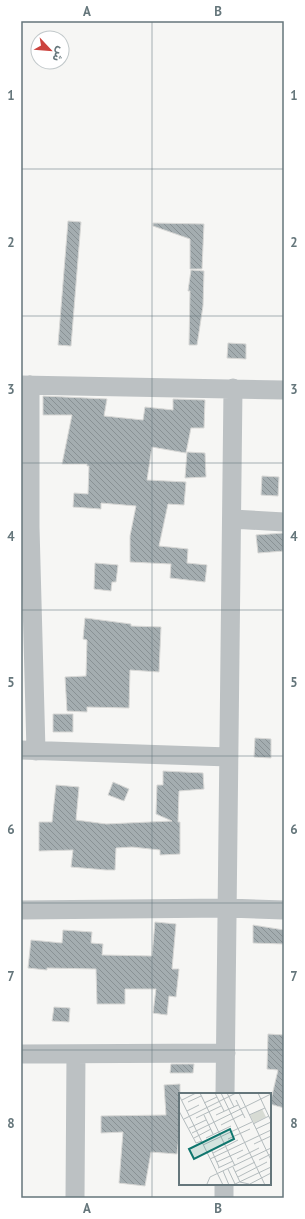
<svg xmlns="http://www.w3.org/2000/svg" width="305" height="1219" font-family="'PT Sans','Noto Sans Arabic',sans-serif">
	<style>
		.building { fill: url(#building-back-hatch); stroke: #d8d8d6 }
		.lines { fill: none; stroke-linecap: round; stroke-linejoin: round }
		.minor { stroke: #bcc1c3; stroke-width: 19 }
		.grid { fill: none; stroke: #65767b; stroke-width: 1; stroke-opacity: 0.55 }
		.inset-road { fill: none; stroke: #b3bbbd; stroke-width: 1 }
		.view { fill: #0f766e; fill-opacity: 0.15; stroke: #0f766e; stroke-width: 2 }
		.inset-edge { fill: none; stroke: #65767b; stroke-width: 2 }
		.neatline { fill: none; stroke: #65767b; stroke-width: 1.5 }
		.grid-label { font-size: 13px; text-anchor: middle; font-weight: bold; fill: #65767b }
	</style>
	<defs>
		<pattern id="building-back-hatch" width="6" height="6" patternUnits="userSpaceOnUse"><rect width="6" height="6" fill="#a4adb0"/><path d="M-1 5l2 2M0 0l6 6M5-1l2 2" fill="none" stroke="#899194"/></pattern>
	</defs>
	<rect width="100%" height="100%" fill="#f6f6f4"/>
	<path class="building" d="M 68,221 L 81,222 L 71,346 L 58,345 Z
		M 153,223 L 204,224 L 202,269 L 190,269 L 190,239 L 153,226 Z
		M 191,270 L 204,271 L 203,306 L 197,345 L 189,345 L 190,291 L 188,291 Z
		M 228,343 L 246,344 L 246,359 L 227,358 Z
		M 43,396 L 107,399 L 104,416 L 143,420 L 145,407 L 173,410 L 173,399 L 205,400 L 204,428 L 191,428 L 186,453 L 152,447 L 147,480 L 186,482 L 184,505 L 168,504 L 159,546 L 188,549 L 187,563 L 207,565 L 205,582 L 170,578 L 171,564 L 130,562 L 130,536 L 136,506 L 101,503 L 101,509 L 73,507 L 74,493 L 88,494 L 89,466 L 87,466 L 87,464 L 62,464 L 72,415 L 43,415 Z
		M 187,452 L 205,453 L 206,477 L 185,478 Z
		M 262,476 L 279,477 L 278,496 L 261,495 Z
		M 284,533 L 284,551 L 258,553 L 256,535 Z
		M 95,563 L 118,565 L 116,582 L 112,582 L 111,591 L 94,589 Z
		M 85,618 L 131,624 L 131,626 L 161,627 L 159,672 L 130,670 L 129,708 L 87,707 L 87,712 L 67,711 L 65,677 L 86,676 L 87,640 L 83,639 Z
		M 53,714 L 73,714 L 73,732 L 53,732 Z
		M 255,738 L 271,739 L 271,758 L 254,757 Z
		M 163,771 L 203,773 L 204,789 L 179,791 L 178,822 L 180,822 L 180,854 L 160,855 L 160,850 L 132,847 L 116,848 L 115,870 L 106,870 L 71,867 L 73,850 L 39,851 L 39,822 L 52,822 L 56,785 L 79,787 L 76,820 L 106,824 L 172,821 L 156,814 L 157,785 L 163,785 Z
		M 113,782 L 129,789 L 124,801 L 108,795 Z
		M 155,922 L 176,924 L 172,969 L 179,969 L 176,997 L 169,996 L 167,1015 L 153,1013 L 156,989 L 125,989 L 125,1004 L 97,1004 L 96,969 L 47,968 L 47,970 L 28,968 L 31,940 L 62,943 L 63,930 L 92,932 L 91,943 L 103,944 L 102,955 L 152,956 Z
		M 253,925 L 284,930 L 284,944 L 253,943 Z
		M 54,1007 L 70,1008 L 69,1022 L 52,1021 Z
		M 268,1034 L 284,1035 L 284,1108 L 270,1104 L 278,1070 L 267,1069 Z
		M 171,1064 L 194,1064 L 193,1073 L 170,1073 Z
		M 180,1084 L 180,1126 L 177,1154 L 151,1152 L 145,1186 L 119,1183 L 123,1132 L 101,1133 L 101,1116 L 166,1115 L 164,1085 Z"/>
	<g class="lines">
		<path class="minor" d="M 21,385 L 284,390
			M 30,385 L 30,527 L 36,751
			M 232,519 L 284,522
			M 21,750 L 229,757
			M 21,910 L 227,908 L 284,910
			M 21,1054 L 226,1053
			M 225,1094 L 233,388
			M 75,1198 L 76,1054
			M 224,1198 L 224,1184"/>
	</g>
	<path class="grid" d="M 152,21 L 152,1198M 21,169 L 284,169M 21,316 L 284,316M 21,463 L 284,463M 21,610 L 284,610M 21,756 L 284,756M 21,903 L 284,903M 21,1050 L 284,1050"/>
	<g transform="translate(179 1093)">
		<rect width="92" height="92" fill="#f6f6f4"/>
		<path d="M 83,16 L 87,24 L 75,30 L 71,22 Z" fill="#d7dbd4"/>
		<path class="inset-road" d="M 21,0 L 56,73M 36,0 L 45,18M 42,0 L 86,92M 48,0 L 55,14M 60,0 L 92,67M 79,0 L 92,28M 0,2 L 44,92M 3,7 L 17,0M 57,7 L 66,25M 9,9 L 22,3M 25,10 L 38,4M 0,18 L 17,50 L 23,48M 8,18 L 20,12M 25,22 L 34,41M 37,22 L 59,12M 70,22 L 86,15M 17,25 L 42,13M 5,26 L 57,0M 74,31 L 90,23M 42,32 L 64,21M 10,35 L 27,27M 77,36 L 92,29M 13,40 L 92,1M 15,45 L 32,36M 27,45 L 52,33M 49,46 L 71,36M 75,51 L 92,43M 24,52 L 73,29M 32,56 L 40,74M 34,60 L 59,47M 31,66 L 92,37M 58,66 L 80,55M 80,67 L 92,61M 38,69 L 64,57M 54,74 L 61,89 L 70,91M 39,75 L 54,68M 49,76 L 56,91M 44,78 L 50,92M 56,79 L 76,69M 59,84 L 88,69M 28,91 L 31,84 L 92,55M 54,92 L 92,74M 69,92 L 92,80"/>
		<path class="view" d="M 51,36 L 55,46 L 15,66 L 10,56 Z"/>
		<rect width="92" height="92" class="inset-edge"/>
	</g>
	<rect width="305" height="1219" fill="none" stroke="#ffffff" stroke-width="44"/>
	<g transform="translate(50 50) rotate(116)"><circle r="19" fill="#ffffff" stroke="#c1c8ca"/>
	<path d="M0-3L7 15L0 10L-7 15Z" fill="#cc433e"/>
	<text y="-6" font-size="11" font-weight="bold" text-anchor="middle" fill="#65767b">ش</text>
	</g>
	<rect x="22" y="22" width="261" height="1175" class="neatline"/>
	<g class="grid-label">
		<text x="87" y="16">A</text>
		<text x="218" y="16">B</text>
		<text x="11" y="100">1</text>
		<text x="294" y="100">1</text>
		<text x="11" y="247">2</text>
		<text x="294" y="247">2</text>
		<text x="11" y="394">3</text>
		<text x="294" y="394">3</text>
		<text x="11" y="541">4</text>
		<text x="294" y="541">4</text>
		<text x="11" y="687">5</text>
		<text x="294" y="687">5</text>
		<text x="11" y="834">6</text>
		<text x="294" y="834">6</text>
		<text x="11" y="981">7</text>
		<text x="294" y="981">7</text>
		<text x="11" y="1128">8</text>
		<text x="294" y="1128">8</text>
		<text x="87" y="1213">A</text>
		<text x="218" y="1213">B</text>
	</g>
</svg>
